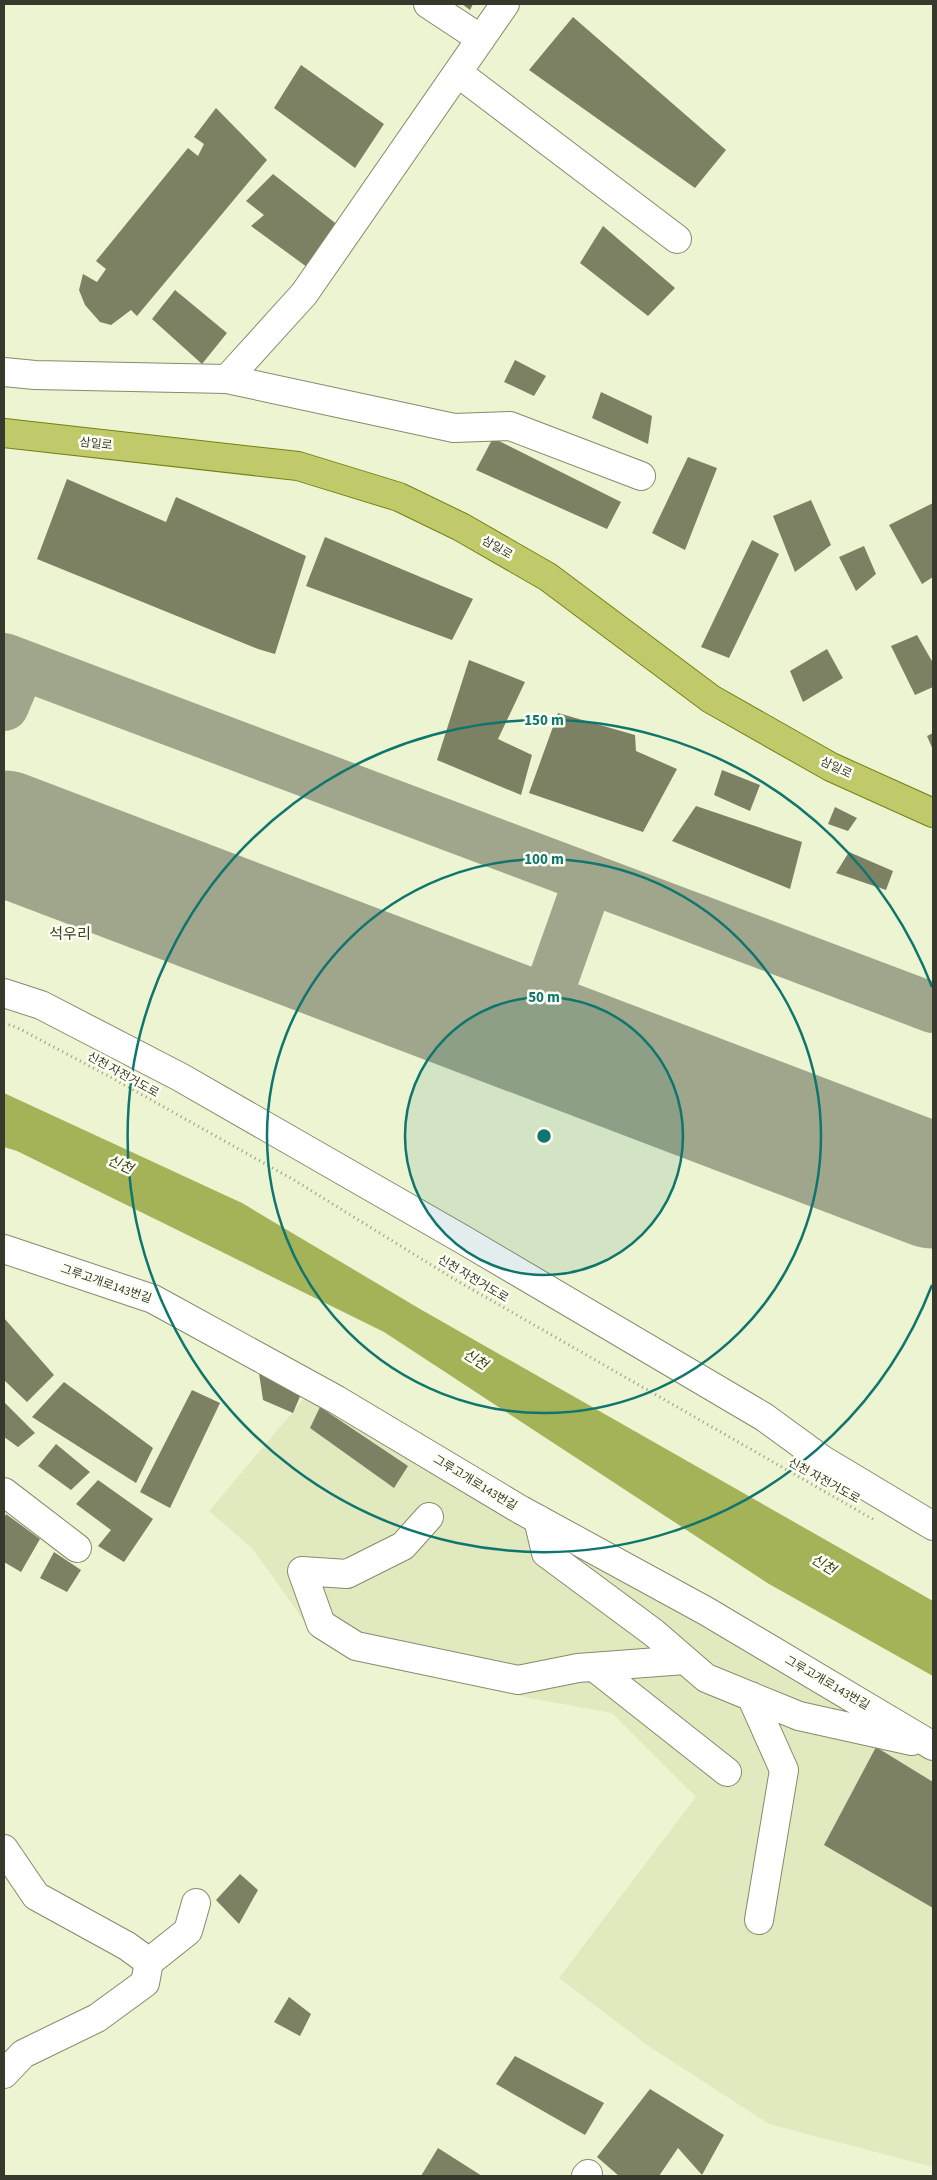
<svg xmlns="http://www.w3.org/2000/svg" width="937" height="2180" font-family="'Source Sans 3','Noto Sans KR',sans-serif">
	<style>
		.built { fill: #e1e9bf }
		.water { fill: #a5b358 }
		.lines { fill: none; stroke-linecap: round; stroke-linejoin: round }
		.taxiway { stroke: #a0a68c; stroke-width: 50 }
		.runway { stroke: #a0a68c; stroke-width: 125 }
		.building { fill: #7b8162 }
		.minor-casing { stroke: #858b6b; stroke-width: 30 }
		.major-casing { stroke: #748013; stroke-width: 30 }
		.path { stroke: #939880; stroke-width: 3; stroke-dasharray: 1 4; stroke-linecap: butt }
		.minor { stroke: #fff; stroke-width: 28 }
		.major { stroke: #c0ca6a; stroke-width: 28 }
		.ring { fill: none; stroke: #0f766e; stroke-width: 2.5 }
		.labels { text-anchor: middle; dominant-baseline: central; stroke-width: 5; stroke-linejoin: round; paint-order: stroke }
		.street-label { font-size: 12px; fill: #36392b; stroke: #fcfff1 }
		.water-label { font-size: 14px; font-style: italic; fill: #363b15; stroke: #fcfff1 }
		.quarter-label { font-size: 15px; fill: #3c4124; stroke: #fcfff1 }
		.centre { fill: #0f766e; stroke: #fcfff1; stroke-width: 2.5 }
		.ring-label { font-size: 15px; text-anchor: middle; font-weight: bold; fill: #0f766e; stroke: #fcfff1; stroke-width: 5; stroke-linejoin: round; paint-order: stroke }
	</style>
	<rect width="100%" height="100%" fill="#edf4d1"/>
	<path class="built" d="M 308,1394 L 586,1557 L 839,1708 L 933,1760 L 933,2167 L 769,2124 L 647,2045 L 559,1978 L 696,1797 L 612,1713 L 529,1698 L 387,1663 L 311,1631 L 253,1549 L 209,1511 Z"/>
	<path class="water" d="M 4,1093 L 242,1203 L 420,1309 L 933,1601 L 933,1676 L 769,1584 L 384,1332 L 17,1151 L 4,1147 Z"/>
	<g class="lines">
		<path class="taxiway" d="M 4,658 L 933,1008
			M 4,706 L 21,665
			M 534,1034 L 589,879"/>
		<path class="runway" d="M 4,833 L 933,1186"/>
	</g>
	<path class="building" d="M 462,4 L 473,4 L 470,10 Z
		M 573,17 L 726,150 L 695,188 L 529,70 Z
		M 301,65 L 384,124 L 355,168 L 274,108 Z
		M 216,108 L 267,160 L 137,316 L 131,310 L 111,325 L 100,322 L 85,305 L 79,290 L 83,274 L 97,282 L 106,269 L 96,261 L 188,148 L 198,156 L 204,144 L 194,137 Z
		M 273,174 L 339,226 L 311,270 L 251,226 L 264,215 L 246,201 Z
		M 603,226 L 675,288 L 648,316 L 580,263 Z
		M 175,290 L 227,333 L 202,364 L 152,319 Z
		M 515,360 L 546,376 L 534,396 L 504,382 Z
		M 601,392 L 652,416 L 648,444 L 592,418 Z
		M 493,438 L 621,502 L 607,529 L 476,470 Z
		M 688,457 L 717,468 L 685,550 L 652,533 Z
		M 67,479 L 166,522 L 176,497 L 306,556 L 275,654 L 258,649 L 37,559 Z
		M 811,500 L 831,545 L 795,572 L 773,516 Z
		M 933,503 L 933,577 L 922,584 L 889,525 Z
		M 325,537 L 473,599 L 452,640 L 306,586 Z
		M 752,540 L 779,554 L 729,658 L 701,647 Z
		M 864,546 L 876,574 L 856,591 L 839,557 Z
		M 917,635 L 933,663 L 933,687 L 915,695 L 891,646 Z
		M 827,649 L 843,678 L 803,702 L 790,671 Z
		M 469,660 L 525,682 L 498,739 L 532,755 L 521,795 L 437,760 Z
		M 558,713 L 635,735 L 636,751 L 677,769 L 643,832 L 529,793 Z
		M 933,733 L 933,750 L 927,736 Z
		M 722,770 L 760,785 L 750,811 L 714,795 Z
		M 696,806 L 802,842 L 790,889 L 672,841 Z
		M 835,807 L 857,818 L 848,831 L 828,824 Z
		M 849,852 L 893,871 L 886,890 L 836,873 Z
		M 4,1318 L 54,1375 L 27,1402 L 4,1380 Z
		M 265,1365 L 304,1387 L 293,1413 L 263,1400 L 259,1373 Z
		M 64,1382 L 153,1448 L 136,1483 L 32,1417 Z
		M 192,1390 L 220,1403 L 170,1508 L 140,1492 Z
		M 4,1402 L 35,1433 L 18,1447 L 4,1437 Z
		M 320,1407 L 408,1466 L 394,1488 L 310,1428 Z
		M 56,1444 L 90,1472 L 71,1490 L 38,1466 Z
		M 98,1480 L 153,1519 L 124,1562 L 98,1546 L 111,1530 L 76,1504 Z
		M 6,1514 L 40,1539 L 21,1572 L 4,1562 L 4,1519 Z
		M 54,1552 L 81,1570 L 67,1592 L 40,1578 Z
		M 876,1747 L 933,1782 L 933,1908 L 824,1845 Z
		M 240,1874 L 258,1890 L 239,1924 L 216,1900 Z
		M 289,1997 L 311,2014 L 300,2036 L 274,2022 Z
		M 515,2056 L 604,2103 L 585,2135 L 496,2084 Z
		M 650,2089 L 724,2135 L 702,2175 L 678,2148 L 659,2176 L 619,2176 L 597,2157 Z
		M 438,2148 L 482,2176 L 421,2176 Z"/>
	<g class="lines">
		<defs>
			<path id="minor" d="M 428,4 L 481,39
				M 458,73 L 677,239
				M 4,372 L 35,375 L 227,379 L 304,294 L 505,4
				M 227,379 L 454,428 L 510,426 L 641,476
				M 4,993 L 41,1005 L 180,1077 L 462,1239 L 764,1417 L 823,1460 L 933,1526
				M 4,1249 L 153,1299 L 337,1400 L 521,1510 L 706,1611 L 933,1746
				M 4,1492 L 77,1548
				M 429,1517 L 403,1546 L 347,1574 L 302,1571 L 321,1624 L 356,1646 L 518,1680 L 578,1668 L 685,1660
				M 538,1519 L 546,1553 L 654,1633 L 706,1678 L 799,1716 L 912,1741
				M 594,1667 L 727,1772
				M 751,1696 L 784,1770 L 759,1920
				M 4,1849 L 36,1896 L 127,1946 L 149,1962
				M 149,1962 L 188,1931 L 196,1903
				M 4,2074 L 23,2054 L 97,2018 L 145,1983 L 149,1962
				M 586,2176 L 588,2174"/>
			<path id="major" d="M 4,433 L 298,466 L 399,497 L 461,527 L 548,577 L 711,699 L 831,767 L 933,813"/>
		</defs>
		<use href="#minor" class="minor-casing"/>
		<use href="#major" class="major-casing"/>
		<path class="path" d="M 4,1023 L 16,1027 L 114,1079 L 294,1180 L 454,1279 L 876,1521"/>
		<use href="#minor" class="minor"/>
		<use href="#major" class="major"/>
	</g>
	<circle cx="544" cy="1136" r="139" fill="#0f766e" fill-opacity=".12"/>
	<g class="ring">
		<circle cx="544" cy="1136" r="139"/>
		<circle cx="544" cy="1136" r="277"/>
		<path d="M932 1285A416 416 0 1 1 932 987"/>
	</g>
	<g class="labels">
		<g class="street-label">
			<text transform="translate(96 444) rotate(6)">삼일로</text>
			<text transform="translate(497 548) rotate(30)">삼일로</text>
			<text transform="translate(836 768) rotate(26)">삼일로</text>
			<text transform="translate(123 1075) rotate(29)">신천 자전거도로</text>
			<text transform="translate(473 1279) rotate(31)">신천 자전거도로</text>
			<text transform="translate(106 1284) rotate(19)">그루고개로143번길</text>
			<text transform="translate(824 1481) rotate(29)">신천 자전거도로</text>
			<text transform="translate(475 1483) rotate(31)">그루고개로143번길</text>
			<text transform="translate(827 1683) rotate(30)">그루고개로143번길</text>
		</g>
		<g class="water-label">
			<text transform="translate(120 1165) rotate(24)">신천</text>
			<text transform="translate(475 1360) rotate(31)">신천</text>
			<text transform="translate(823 1565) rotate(31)">신천</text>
		</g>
		<g class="quarter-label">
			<text x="70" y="934">석우리</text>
		</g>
	</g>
	<circle cx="544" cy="1136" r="8" class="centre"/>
	<g class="ring-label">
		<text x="544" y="725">150 m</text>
		<text x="544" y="864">100 m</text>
		<text x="544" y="1002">50 m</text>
	</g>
	<rect width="937" height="2180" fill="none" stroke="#36392b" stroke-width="10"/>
</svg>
